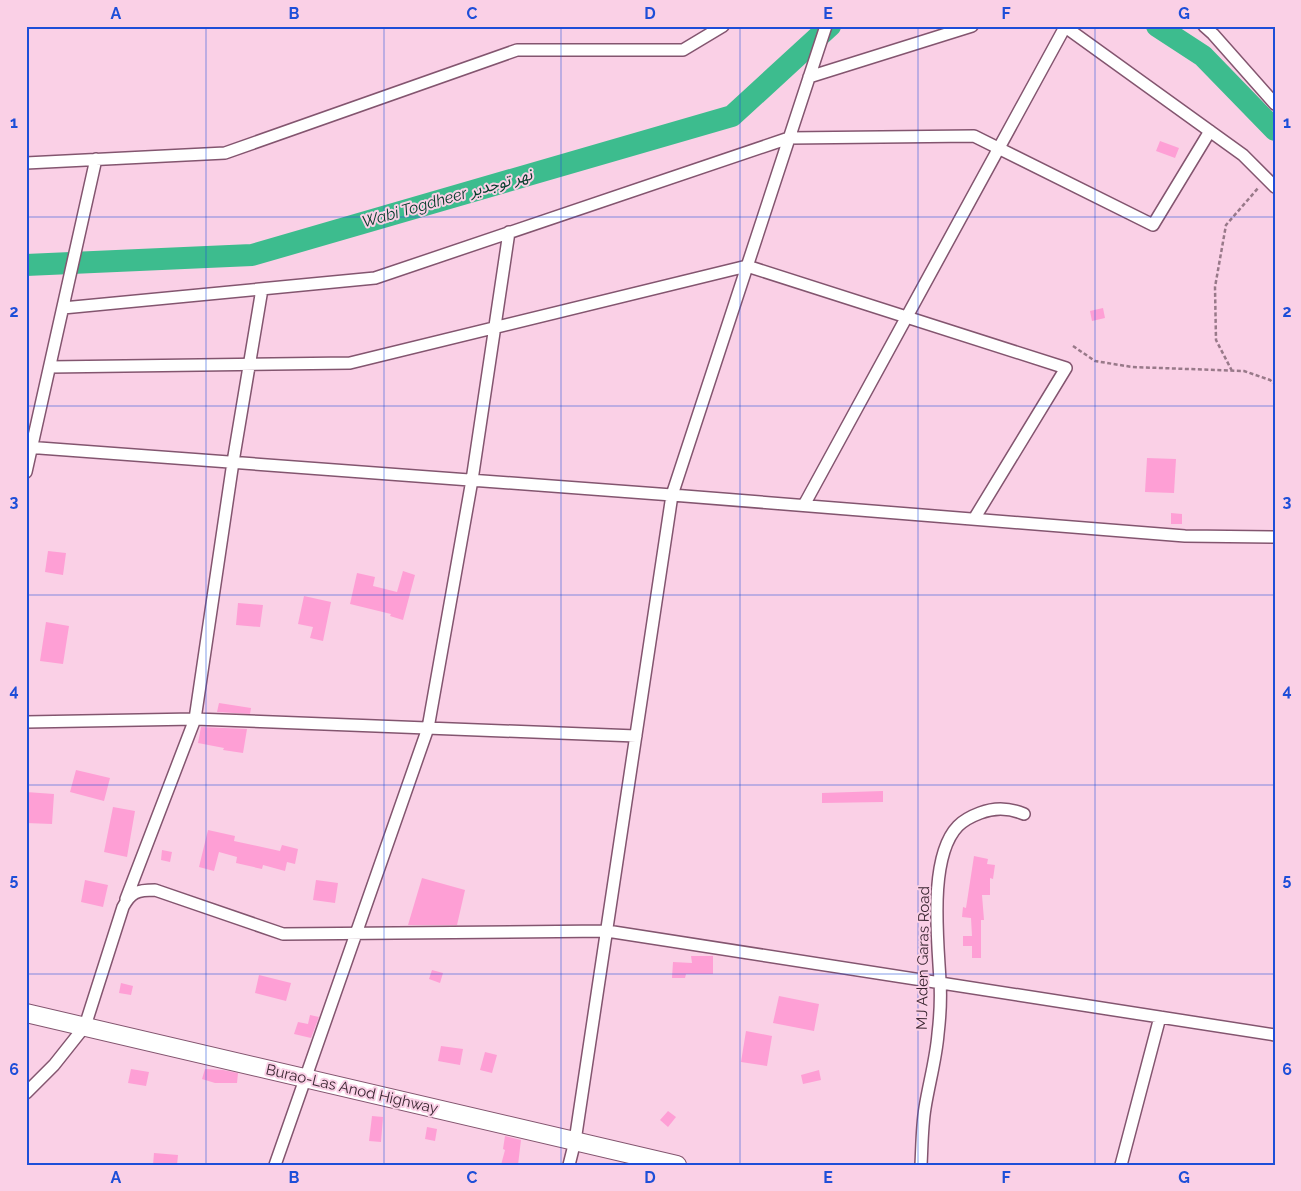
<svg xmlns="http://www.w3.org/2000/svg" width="1301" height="1191" font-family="Raleway,'Noto Sans Arabic',sans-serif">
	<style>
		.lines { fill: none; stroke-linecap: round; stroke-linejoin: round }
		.river { stroke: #3dbc8e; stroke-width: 22 }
		.building { fill: #fe9fd5 }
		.minor-casing { stroke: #83556f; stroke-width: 14 }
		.trunk-casing { stroke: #83556f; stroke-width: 20 }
		.path { stroke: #987989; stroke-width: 2.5; stroke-dasharray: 4 2.5; stroke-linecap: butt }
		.minor { stroke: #fff; stroke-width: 11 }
		.trunk { stroke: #fff; stroke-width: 18 }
		.grid { fill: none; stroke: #1d4ed8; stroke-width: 1; stroke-opacity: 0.55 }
		.labels { text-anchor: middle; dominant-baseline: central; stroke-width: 4; stroke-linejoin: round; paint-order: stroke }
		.street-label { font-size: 15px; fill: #392530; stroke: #fad0e6 }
		.water-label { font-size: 16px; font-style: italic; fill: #023b29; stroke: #fad0e6 }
		.neatline { fill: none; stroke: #1d4ed8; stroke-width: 2 }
		.grid-label { font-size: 16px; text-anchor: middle; font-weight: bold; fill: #1d4ed8 }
	</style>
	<rect width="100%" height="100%" fill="#fad0e6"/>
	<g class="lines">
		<path class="river" d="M 1157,26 L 1203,56 L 1275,130
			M 26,265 L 252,255 L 732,116 L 830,26"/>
	</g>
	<path class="building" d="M 1160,141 L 1179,148 L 1175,158 L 1156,151 Z
		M 1103,308 L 1105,318 L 1092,321 L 1090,311 Z
		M 1147,458 L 1176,459 L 1174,493 L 1145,492 Z
		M 1171,513 L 1182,514 L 1182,524 L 1171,524 Z
		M 48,551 L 66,553 L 63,575 L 45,572 Z
		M 403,571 L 415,575 L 403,620 L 390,616 L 391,614 L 350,604 L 357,573 L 375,577 L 373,586 L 397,592 Z
		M 304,596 L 331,602 L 323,641 L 310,638 L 313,627 L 298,624 Z
		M 238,603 L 263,605 L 260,627 L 236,625 Z
		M 46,622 L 69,626 L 63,664 L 40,661 Z
		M 219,703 L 251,708 L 250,714 L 217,712 Z
		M 201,727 L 247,729 L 243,753 L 223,750 L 224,748 L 198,743 Z
		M 76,770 L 110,778 L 104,801 L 70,792 Z
		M 883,791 L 883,802 L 822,803 L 822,793 Z
		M 26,792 L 54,794 L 52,824 L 26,823 Z
		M 113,807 L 135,811 L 127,857 L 104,852 Z
		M 208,830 L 235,836 L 234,841 L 280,851 L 282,845 L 298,849 L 295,864 L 287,862 L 285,871 L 263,865 L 262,869 L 236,863 L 237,857 L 219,852 L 214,871 L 199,867 Z
		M 162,850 L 172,852 L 170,862 L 161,860 Z
		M 974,856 L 988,859 L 987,864 L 995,865 L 993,879 L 990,878 L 990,895 L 982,895 L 984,920 L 981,920 L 981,958 L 972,958 L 972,946 L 963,946 L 963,936 L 972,936 L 971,918 L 962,917 L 963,907 L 966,908 Z
		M 422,878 L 465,890 L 457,925 L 408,925 Z
		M 85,880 L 108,885 L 103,907 L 81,902 Z
		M 316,880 L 338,883 L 335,903 L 313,900 Z
		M 691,956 L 713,956 L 713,974 L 686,974 L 685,978 L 672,978 L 673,962 L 692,963 Z
		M 432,970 L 443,973 L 440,983 L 429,979 Z
		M 259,975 L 291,983 L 286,1001 L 255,993 Z
		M 121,983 L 133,986 L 131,995 L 119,993 Z
		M 779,996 L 819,1004 L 814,1031 L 773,1023 Z
		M 310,1015 L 319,1017 L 311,1038 L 294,1034 L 298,1022 L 308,1024 Z
		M 746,1031 L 772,1036 L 767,1066 L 741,1062 Z
		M 441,1046 L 463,1049 L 460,1065 L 438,1061 Z
		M 485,1052 L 497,1055 L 492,1073 L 480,1070 Z
		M 131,1069 L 149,1072 L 146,1086 L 128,1083 Z
		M 205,1069 L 223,1070 L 238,1073 L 237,1083 L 215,1083 L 202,1079 Z
		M 819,1070 L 821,1080 L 803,1084 L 801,1075 Z
		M 668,1111 L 676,1117 L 668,1127 L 660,1120 Z
		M 372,1116 L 383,1117 L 381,1142 L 369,1141 Z
		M 427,1127 L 437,1129 L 435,1141 L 425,1139 Z
		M 505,1136 L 521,1140 L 518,1165 L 501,1165 L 505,1150 L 503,1149 Z
		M 154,1153 L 178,1155 L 177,1165 L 153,1165 Z"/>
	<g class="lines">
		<defs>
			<path id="minor" d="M 1064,26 L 1243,155 L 1275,187
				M 1204,26 L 1213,34 L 1275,104
				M 809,77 L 972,26
				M 26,163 L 225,153 L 517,50 L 683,50 L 723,26
				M 63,308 L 375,278 L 789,138 L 974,136 L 1153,225 L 1210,131
				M 50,367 L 350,363 L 747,266 L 1066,368 L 974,519
				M 26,447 L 672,495 L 1185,536 L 1275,537
				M 26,472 L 96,159
				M 804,505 L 1065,27
				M 26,722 L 195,719 L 636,736
				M 126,899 L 195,719 L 233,462 L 262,289
				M 26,1093 L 54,1065 L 85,1026 L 123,907 C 131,892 137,890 155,890 L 283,934 L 607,931 L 1275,1035
				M 275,1165 L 428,728 L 472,480 L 509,232
				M 569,1165 L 575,1141 L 672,495 L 826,26
				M 921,1165 C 922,1146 922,1126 925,1108 C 929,1083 936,1059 938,1034 C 940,1017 941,998 940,981 C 938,941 928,857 958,826 C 964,820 972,816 980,813 C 995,807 1010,808 1024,814
				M 1121,1165 L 1160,1017"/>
			<path id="trunk" d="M 26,1013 L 677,1165"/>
		</defs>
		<use href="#minor" class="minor-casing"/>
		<use href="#trunk" class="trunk-casing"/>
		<path class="path" d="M 1073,346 L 1095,361 L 1132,367 L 1244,371 L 1270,380 L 1275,384
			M 1232,371 L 1216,340 L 1215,287 L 1226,225 L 1259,187"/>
		<use href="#minor" class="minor"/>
		<use href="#trunk" class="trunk"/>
	</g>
	<path class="grid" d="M 206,26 L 206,1165M 384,26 L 384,1165M 561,26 L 561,1165M 740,26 L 740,1165M 918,26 L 918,1165M 1095,26 L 1095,1165M 26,217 L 1275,217M 26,406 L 1275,406M 26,595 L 1275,595M 26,785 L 1275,785M 26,974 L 1275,974"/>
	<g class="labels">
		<g class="street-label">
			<text transform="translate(923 958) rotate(-89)">MJ Aden Garas Road</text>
			<text transform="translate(352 1089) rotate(13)">Burao-Las Anod Highway</text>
		</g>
		<g class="water-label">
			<text transform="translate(447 198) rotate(-16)">Wabi Togdheer نهر توجدير</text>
		</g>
	</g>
	<rect width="1301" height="1191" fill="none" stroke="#fad0e6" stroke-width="55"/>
	<rect x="28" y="28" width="1246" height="1136" class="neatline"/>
	<g class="grid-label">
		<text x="116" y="19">A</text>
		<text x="294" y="19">B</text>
		<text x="472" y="19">C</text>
		<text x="650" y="19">D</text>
		<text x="828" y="19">E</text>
		<text x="1006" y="19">F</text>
		<text x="1184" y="19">G</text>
		<text x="14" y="128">1</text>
		<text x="1287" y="128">1</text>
		<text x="14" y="317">2</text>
		<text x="1287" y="317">2</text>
		<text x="14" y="507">3</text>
		<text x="1287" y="507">3</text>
		<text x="14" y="696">4</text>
		<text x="1287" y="696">4</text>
		<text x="14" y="885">5</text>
		<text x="1287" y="885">5</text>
		<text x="14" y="1075">6</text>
		<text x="1287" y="1075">6</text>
		<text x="116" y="1183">A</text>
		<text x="294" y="1183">B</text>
		<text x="472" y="1183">C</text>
		<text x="650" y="1183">D</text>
		<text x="828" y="1183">E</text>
		<text x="1006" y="1183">F</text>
		<text x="1184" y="1183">G</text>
	</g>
</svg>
